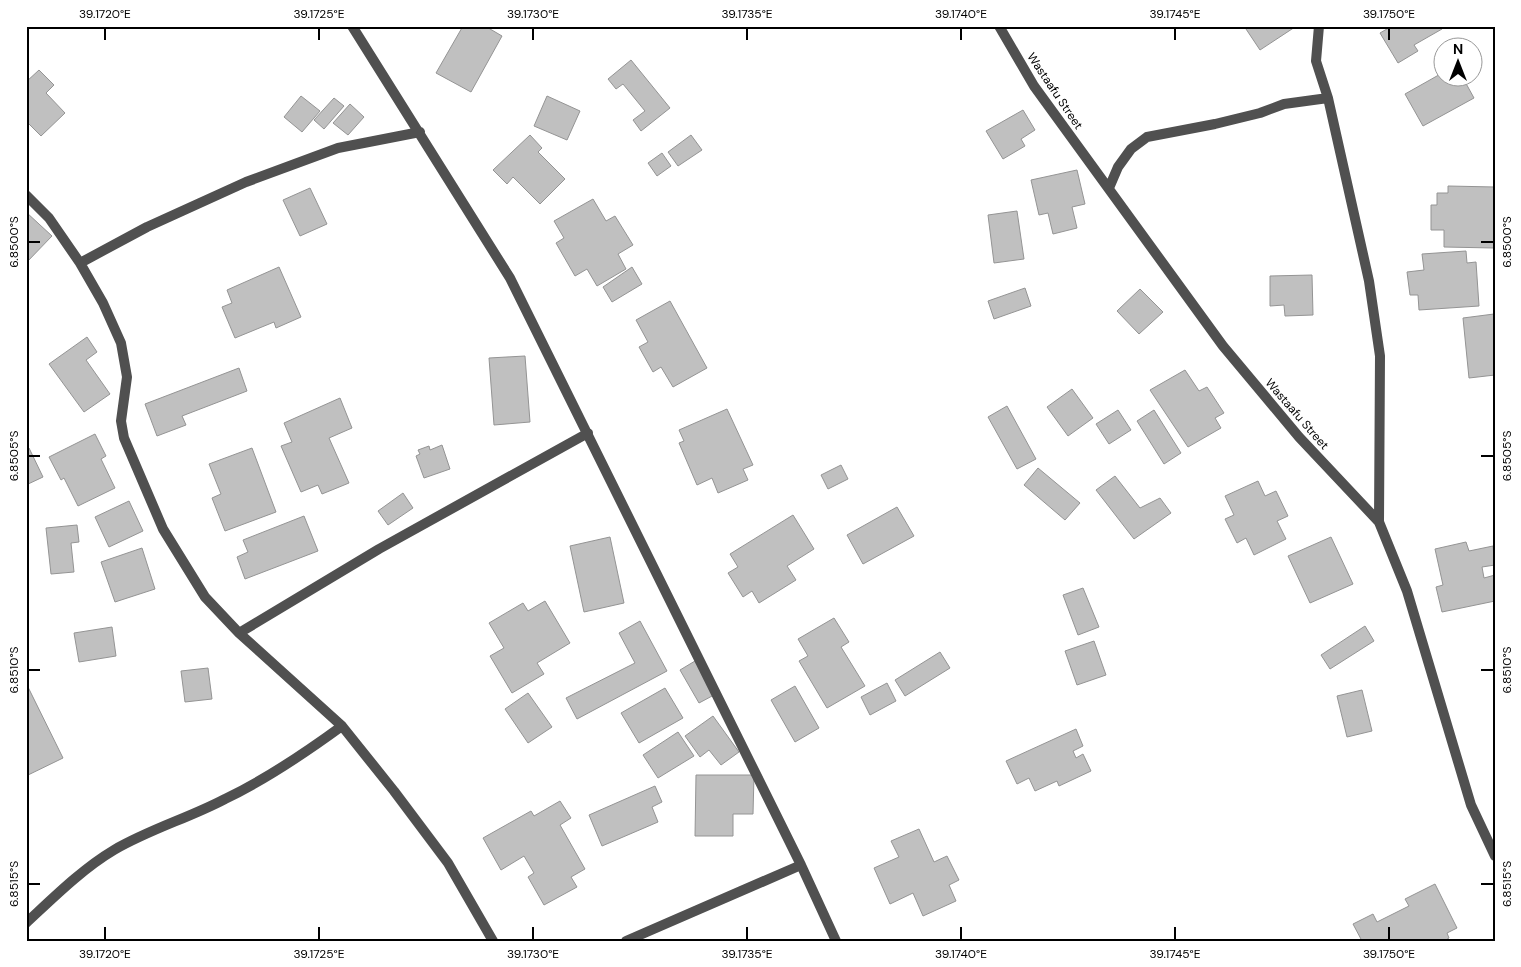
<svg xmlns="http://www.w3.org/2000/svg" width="1521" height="967" font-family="'DM Sans',sans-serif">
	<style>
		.building { fill: #c0c0c0; stroke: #949494 }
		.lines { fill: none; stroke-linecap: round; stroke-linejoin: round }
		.minor { stroke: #505050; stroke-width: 10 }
		.ticks { fill: none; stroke: #000; stroke-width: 2 }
		.labels { text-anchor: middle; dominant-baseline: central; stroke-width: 4; stroke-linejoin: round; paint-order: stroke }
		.street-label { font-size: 12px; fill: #000; stroke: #fff }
		.neatline { fill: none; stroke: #000; stroke-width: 2 }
		.ticks-label { font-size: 12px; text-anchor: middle; fill: #000 }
	</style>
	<rect width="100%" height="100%" fill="#fff"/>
	<path class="building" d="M 463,26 L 485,26 L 502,36 L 471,92 L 436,73 Z
		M 1244,26 L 1295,26 L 1295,27 L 1260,50 Z
		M 1392,26 L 1440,26 L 1442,29 L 1414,45 L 1418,51 L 1398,63 L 1380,33 Z
		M 631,60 L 670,108 L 641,131 L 633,120 L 645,111 L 623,84 L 616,89 L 608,79 Z
		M 39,70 L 54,85 L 46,93 L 65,113 L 41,136 L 26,121 L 26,82 Z
		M 1444,72 L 1444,78 L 1463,78 L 1474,98 L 1423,126 L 1405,94 Z
		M 301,96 L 320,111 L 302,132 L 284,117 Z
		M 547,96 L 580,111 L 567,140 L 534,126 Z
		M 334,98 L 344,106 L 324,129 L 314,120 Z
		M 350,104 L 364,117 L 348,135 L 333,123 Z
		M 1023,110 L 1035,130 L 1021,139 L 1025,146 L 1003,159 L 986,131 Z
		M 530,135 L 542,148 L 538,152 L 565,179 L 540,204 L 513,177 L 507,184 L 493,170 Z
		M 691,135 L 702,150 L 678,166 L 668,152 Z
		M 662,153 L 671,166 L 657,176 L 648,163 Z
		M 1077,170 L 1085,204 L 1072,207 L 1077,228 L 1053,234 L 1048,213 L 1039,215 L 1031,180 Z
		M 1448,186 L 1495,187 L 1494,248 L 1444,247 L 1444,230 L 1431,230 L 1431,205 L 1437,205 L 1437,193 L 1448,193 Z
		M 310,188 L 327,224 L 300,236 L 283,200 Z
		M 593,199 L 606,221 L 615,216 L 633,245 L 618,254 L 626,269 L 597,286 L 587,269 L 575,276 L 556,243 L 564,238 L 554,221 Z
		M 1017,211 L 1024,259 L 994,263 L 988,215 Z
		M 26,212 L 52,236 L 26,263 Z
		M 1466,251 L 1467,263 L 1476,262 L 1479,306 L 1419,310 L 1418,295 L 1410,295 L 1407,272 L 1424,270 L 1422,254 Z
		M 279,267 L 301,317 L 276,328 L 274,322 L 235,338 L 222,307 L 232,303 L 227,290 Z
		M 632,267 L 642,284 L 612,302 L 603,287 Z
		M 1312,275 L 1313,315 L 1285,316 L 1284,305 L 1270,306 L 1270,276 Z
		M 1025,288 L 1031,306 L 994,319 L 988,301 Z
		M 1140,289 L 1163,312 L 1139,334 L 1117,311 Z
		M 670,301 L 707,368 L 673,387 L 661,367 L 653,372 L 639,347 L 648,342 L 636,320 Z
		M 1494,314 L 1495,375 L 1469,378 L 1463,318 Z
		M 87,337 L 97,352 L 86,360 L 110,394 L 84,412 L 49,364 Z
		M 525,356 L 530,422 L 494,425 L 489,358 Z
		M 239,368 L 247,391 L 182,416 L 186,425 L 157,436 L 145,404 Z
		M 1185,370 L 1199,391 L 1207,387 L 1224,413 L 1215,418 L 1221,428 L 1188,447 L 1150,390 Z
		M 1072,389 L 1093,418 L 1068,436 L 1047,407 Z
		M 340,398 L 352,428 L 329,438 L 349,483 L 322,494 L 318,485 L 301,492 L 281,446 L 292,442 L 284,423 Z
		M 1007,406 L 1036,459 L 1017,469 L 988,417 Z
		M 727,409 L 753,465 L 743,469 L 748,480 L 718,493 L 712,478 L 697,485 L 679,443 L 684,441 L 679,430 Z
		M 1118,410 L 1131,430 L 1109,444 L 1096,424 Z
		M 1154,410 L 1181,453 L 1164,464 L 1137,421 Z
		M 95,434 L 106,456 L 101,459 L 115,488 L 78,506 L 64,478 L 61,480 L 49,457 Z
		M 442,445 L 450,469 L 424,478 L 416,456 L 420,454 L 418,450 L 429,446 L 430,450 Z
		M 29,448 L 43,477 L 26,485 L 26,449 Z
		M 252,448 L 276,512 L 225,531 L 212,498 L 221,494 L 209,464 Z
		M 841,465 L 848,479 L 828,489 L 821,475 Z
		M 1038,468 L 1080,503 L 1065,520 L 1024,485 Z
		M 1115,476 L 1140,508 L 1160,498 L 1171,513 L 1134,539 L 1096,490 Z
		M 1258,481 L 1265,496 L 1276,491 L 1288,516 L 1277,521 L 1286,539 L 1254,555 L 1246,538 L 1237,543 L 1225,519 L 1234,515 L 1225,496 Z
		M 403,493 L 413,508 L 388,525 L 378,511 Z
		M 129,501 L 143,531 L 109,547 L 95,517 Z
		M 897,507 L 914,536 L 863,564 L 847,535 Z
		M 793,515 L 814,549 L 787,566 L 796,580 L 759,603 L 752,591 L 743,597 L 728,573 L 738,567 L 730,554 Z
		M 304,516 L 318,551 L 245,579 L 237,557 L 248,552 L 243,540 Z
		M 77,525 L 79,542 L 71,543 L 74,572 L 51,574 L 46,528 Z
		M 610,537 L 624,603 L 584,612 L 570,546 Z
		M 1331,537 L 1353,584 L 1310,603 L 1288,556 Z
		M 1466,542 L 1469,551 L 1493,546 L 1495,565 L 1482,567 L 1484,578 L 1495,575 L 1495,601 L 1442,612 L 1436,587 L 1443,585 L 1435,549 Z
		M 142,548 L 155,589 L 115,602 L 101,562 Z
		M 1083,588 L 1099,627 L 1078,635 L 1063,595 Z
		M 545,601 L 570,643 L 537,663 L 544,674 L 512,693 L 490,656 L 504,648 L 489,623 L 523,603 L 528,611 Z
		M 834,618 L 849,642 L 841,647 L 865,686 L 827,708 L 799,661 L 808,656 L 798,639 Z
		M 640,621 L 667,671 L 577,719 L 566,698 L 635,663 L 619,633 Z
		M 1365,626 L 1374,641 L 1330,669 L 1321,655 Z
		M 112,627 L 116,656 L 79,662 L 74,633 Z
		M 1094,641 L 1106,675 L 1077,685 L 1065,651 Z
		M 940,652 L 950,668 L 905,696 L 895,680 Z
		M 695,661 L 714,695 L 699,703 L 680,670 Z
		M 208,668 L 212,699 L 185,702 L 181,671 Z
		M 26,683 L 63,758 L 26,776 Z
		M 887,683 L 896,701 L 870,715 L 861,697 Z
		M 795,686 L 819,728 L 795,742 L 771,700 Z
		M 665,688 L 683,718 L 639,743 L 621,713 Z
		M 1362,690 L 1372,731 L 1347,737 L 1337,696 Z
		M 528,693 L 552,727 L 528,743 L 505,709 Z
		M 713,716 L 739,752 L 721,765 L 709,750 L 700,757 L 685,736 Z
		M 1076,729 L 1083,746 L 1073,751 L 1076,758 L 1083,754 L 1091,771 L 1059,786 L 1057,781 L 1035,791 L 1029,778 L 1017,784 L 1006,761 Z
		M 678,732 L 694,756 L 658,778 L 643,755 Z
		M 696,775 L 754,775 L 753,814 L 733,814 L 733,836 L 695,836 Z
		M 655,786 L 662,802 L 652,807 L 658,822 L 602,846 L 589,815 Z
		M 560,801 L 571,818 L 560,825 L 585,869 L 571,877 L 577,887 L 544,905 L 528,877 L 534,873 L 524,856 L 501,870 L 483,838 L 531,811 L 534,816 Z
		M 919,829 L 934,862 L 947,856 L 959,880 L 949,885 L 956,901 L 923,916 L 913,893 L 890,904 L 874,868 L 899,857 L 891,841 Z
		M 1435,884 L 1457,928 L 1447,933 L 1449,938 L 1444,941 L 1362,941 L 1353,924 L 1373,914 L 1377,922 L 1409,906 L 1405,899 Z"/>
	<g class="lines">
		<path class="minor" d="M 352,26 L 510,278 L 801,865 L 836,941
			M 999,26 L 1034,86 L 1223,346 L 1299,437 L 1379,522 L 1407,591 L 1471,805 L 1495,856
			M 1319,26 L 1316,61 L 1328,98 L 1369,281 L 1380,356 L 1379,522
			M 1109,188 L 1118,167 L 1131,149 L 1147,137 L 1215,124 L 1260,113 L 1284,104 L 1328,98
			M 26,195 L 49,218 L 80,263 L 103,303 L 121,343 L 127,377 L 121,421 L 124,438 L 163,529 L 205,597 L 239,633 L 342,726 L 394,791 L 448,863 L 493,941
			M 80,263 L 147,227 L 246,182 L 338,148 L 420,132
			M 239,633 L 379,549 L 588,433
			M 26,923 C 53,898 82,869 114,850 C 150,829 189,818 225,799 C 267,779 305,753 342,726
			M 626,941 L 801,865"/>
	</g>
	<path class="ticks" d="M 105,28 L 105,40M 319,28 L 319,40M 533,28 L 533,40M 747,28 L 747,40M 961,28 L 961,40M 1175,28 L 1175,40M 1389,28 L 1389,40M 28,242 L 40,242M 1481,242 L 1494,242M 28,456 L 40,456M 1481,456 L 1494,456M 28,670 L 40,670M 1481,670 L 1494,670M 28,884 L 40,884M 1481,884 L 1494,884M 105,927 L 105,940M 319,927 L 319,940M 533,927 L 533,940M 747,927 L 747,940M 961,927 L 961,940M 1175,927 L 1175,940M 1389,927 L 1389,940"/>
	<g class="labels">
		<g class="street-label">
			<text transform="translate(1055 91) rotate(56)">Wastaafu Street</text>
			<text transform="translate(1297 414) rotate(49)">Wastaafu Street</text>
		</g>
	</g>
	<rect width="1521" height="967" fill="none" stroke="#ffffff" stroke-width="55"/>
	<g transform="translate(1458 62)"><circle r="24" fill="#ffffff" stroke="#999999"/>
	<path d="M0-4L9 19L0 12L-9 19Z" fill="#000000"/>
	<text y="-8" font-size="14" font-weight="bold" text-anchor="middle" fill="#000000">N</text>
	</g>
	<rect x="28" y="28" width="1466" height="912" class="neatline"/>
	<g class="ticks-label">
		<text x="105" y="18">39.1720°E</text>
		<text x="319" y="18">39.1725°E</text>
		<text x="533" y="18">39.1730°E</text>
		<text x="747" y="18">39.1735°E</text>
		<text x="961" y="18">39.1740°E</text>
		<text x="1175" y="18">39.1745°E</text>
		<text x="1389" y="18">39.1750°E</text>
		<text transform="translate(14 242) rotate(-90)" y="4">6.8500°S</text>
		<text transform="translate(1507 242) rotate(-90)" y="4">6.8500°S</text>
		<text transform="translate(14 456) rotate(-90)" y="4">6.8505°S</text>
		<text transform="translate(1507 456) rotate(-90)" y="4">6.8505°S</text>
		<text transform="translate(14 670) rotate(-90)" y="4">6.8510°S</text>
		<text transform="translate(1507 670) rotate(-90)" y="4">6.8510°S</text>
		<text transform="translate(14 884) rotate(-90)" y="4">6.8515°S</text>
		<text transform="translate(1507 884) rotate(-90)" y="4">6.8515°S</text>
		<text x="105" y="958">39.1720°E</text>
		<text x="319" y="958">39.1725°E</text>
		<text x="533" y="958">39.1730°E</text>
		<text x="747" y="958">39.1735°E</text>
		<text x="961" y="958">39.1740°E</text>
		<text x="1175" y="958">39.1745°E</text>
		<text x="1389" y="958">39.1750°E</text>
	</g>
</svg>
